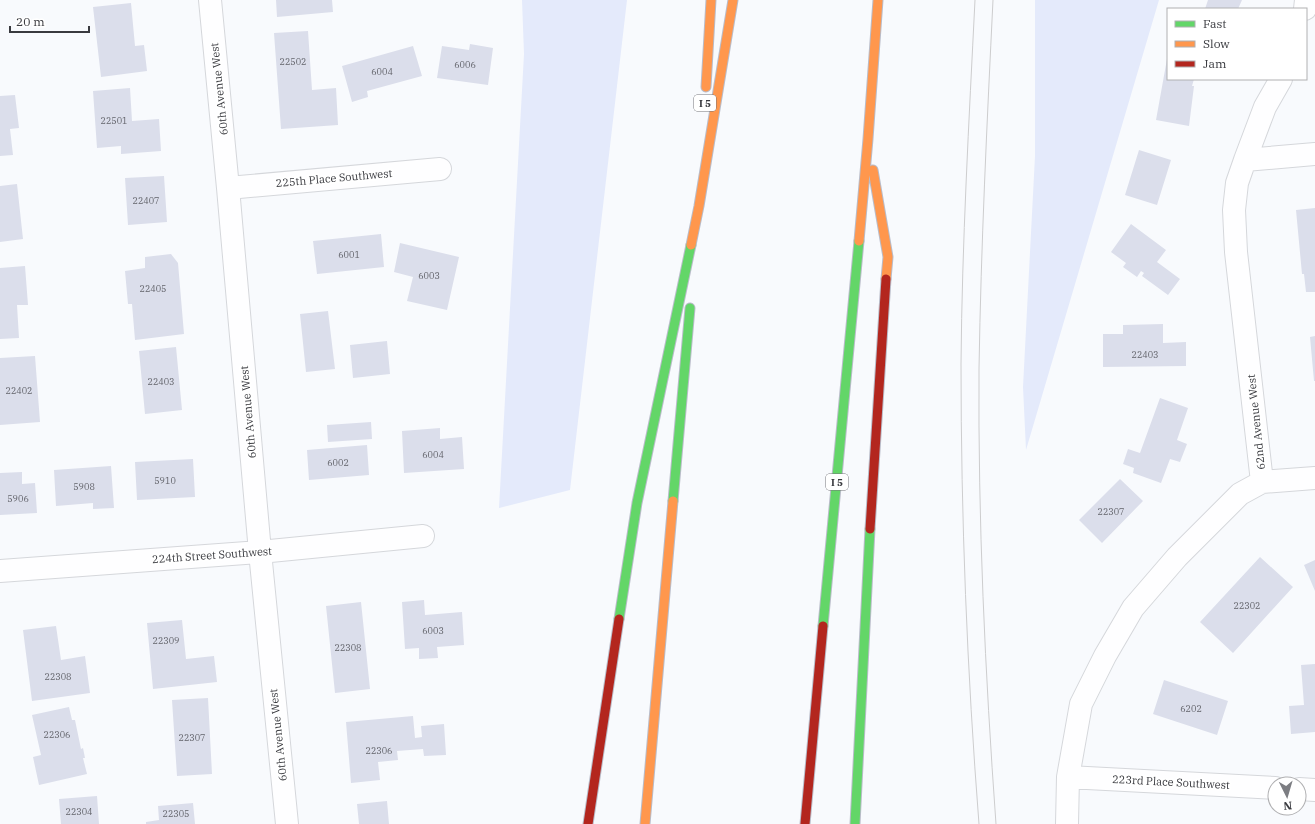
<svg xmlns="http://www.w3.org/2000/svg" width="1315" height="824" font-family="'IBM Plex Serif',serif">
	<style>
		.green { fill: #e4eafb }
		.building { fill: #dbdeeb }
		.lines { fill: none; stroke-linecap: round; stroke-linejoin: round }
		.street-casing { stroke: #d5d7db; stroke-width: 24 }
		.fast-casing { stroke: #b9bcc9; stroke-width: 11 }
		.slow-casing { stroke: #b9bcc9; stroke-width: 11 }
		.jam-casing { stroke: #b9bcc9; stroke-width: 11 }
		.street { stroke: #fefeff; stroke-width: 22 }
		.fast { stroke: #63d668; stroke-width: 9 }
		.slow { stroke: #ff974d; stroke-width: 9 }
		.jam { stroke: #b3261e; stroke-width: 9 }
		.tram { stroke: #cdcdce; stroke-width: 1 }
		.labels { text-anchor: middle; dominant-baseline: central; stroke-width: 4; stroke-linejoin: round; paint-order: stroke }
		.number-label { font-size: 9px; fill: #62636a }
		.shield { fill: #fff; stroke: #747579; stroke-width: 1 }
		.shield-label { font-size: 10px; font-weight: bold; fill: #393a3f }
		.street-label { font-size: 11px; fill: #393a3f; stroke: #fff }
	</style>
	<rect width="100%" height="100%" fill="#f8fafd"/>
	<path class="green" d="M 522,0 L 627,0 L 570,490 L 499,508 L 524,54 Z
		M 1035,0 L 1159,0 L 1026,450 L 1023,387 L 1035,156 Z"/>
	<path class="building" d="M 276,0 L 332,0 L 333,12 L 277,17 Z
		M 1208,0 L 1242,0 L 1238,9 L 1205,9 Z
		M 131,3 L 135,46 L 144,45 L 147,71 L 101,77 L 93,7 Z
		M 308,31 L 312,90 L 336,88 L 338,125 L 281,129 L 274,33 Z
		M 470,44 L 493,48 L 488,85 L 437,78 L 442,46 L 469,50 Z
		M 413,46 L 422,76 L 367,91 L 368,97 L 352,102 L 342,66 Z
		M 1167,59 L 1168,79 L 1194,79 L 1192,86 L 1194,86 L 1189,126 L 1156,120 Z
		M 130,88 L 132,121 L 159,119 L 161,151 L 121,154 L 121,146 L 97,148 L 93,91 Z
		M 15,95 L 19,128 L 10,129 L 13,155 L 0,156 L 0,96 Z
		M 1139,150 L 1171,160 L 1157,205 L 1125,195 Z
		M 164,176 L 167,222 L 128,225 L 125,178 Z
		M 17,184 L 23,239 L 0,242 L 0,186 Z
		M 1315,208 L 1315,292 L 1306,292 L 1304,274 L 1302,274 L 1296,210 Z
		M 1131,224 L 1166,250 L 1157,262 L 1180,279 L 1168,295 L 1142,276 L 1144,273 L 1141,271 L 1137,277 L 1123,267 L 1126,263 L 1111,252 Z
		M 381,234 L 384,267 L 317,274 L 313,241 Z
		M 400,243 L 459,257 L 447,310 L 407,301 L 413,277 L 394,272 Z
		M 171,254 L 178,263 L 184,334 L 135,340 L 132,304 L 128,304 L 125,271 L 145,268 L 145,257 Z
		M 25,266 L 28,305 L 17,305 L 19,338 L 0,339 L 0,268 Z
		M 328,311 L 335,369 L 306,372 L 300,314 Z
		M 1163,324 L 1163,343 L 1186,342 L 1186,366 L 1103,367 L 1103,334 L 1123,334 L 1123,325 Z
		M 1315,336 L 1315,381 L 1314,381 L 1310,337 Z
		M 387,341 L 390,374 L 353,378 L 350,345 Z
		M 176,347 L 182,410 L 145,414 L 139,351 Z
		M 35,356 L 40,422 L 0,425 L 0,358 Z
		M 1160,398 L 1188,408 L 1177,440 L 1187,444 L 1180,462 L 1170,459 L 1161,483 L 1133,473 L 1134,468 L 1123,464 L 1128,449 L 1140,453 Z
		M 371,422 L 372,439 L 328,442 L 327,425 Z
		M 440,428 L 440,439 L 462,437 L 464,469 L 404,473 L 402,431 Z
		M 367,445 L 369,475 L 309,480 L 307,450 Z
		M 193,459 L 195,497 L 137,500 L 135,462 Z
		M 111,466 L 114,508 L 93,509 L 93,503 L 56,506 L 54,470 Z
		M 22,472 L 22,484 L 35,483 L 37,513 L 0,515 L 0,473 Z
		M 1120,479 L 1143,501 L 1102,543 L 1079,520 Z
		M 1260,557 L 1293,587 L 1233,653 L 1200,622 Z
		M 1315,560 L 1315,591 L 1304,565 Z
		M 424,600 L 425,615 L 462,612 L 464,645 L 437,647 L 438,658 L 419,659 L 419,648 L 405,649 L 402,602 Z
		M 361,602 L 370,689 L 335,693 L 326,606 Z
		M 182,620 L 186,659 L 214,656 L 217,682 L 153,689 L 147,623 Z
		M 56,626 L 61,660 L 85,656 L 90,693 L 32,701 L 23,630 Z
		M 1315,664 L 1315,732 L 1291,734 L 1289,706 L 1304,705 L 1301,665 Z
		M 1164,680 L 1228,701 L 1217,735 L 1153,714 Z
		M 208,698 L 212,774 L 177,776 L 172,700 Z
		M 69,707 L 72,720 L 75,720 L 81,749 L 83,748 L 85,758 L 83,758 L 87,774 L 39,785 L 33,757 L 41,755 L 32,715 Z
		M 413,716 L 415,738 L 422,737 L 421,726 L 444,724 L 446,755 L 424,756 L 423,749 L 397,751 L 398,760 L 378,762 L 380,780 L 351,783 L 346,722 Z
		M 97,796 L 99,824 L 61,824 L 59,799 Z
		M 387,801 L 389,824 L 359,824 L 357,804 Z
		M 193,803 L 195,824 L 146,824 L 146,822 L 159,820 L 158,806 Z"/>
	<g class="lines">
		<defs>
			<path id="street" d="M 210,0 L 228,188 L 260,552 L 287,824
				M 1305,9 L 1306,0
				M 1245,160 L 1315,154
				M 228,188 L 440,169
				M 1262,482 L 1315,478
				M 0,571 L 260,552 L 423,536
				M 1068,777 L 1275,788
				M 1299,789 L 1315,790
				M 1067,824 L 1068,777 L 1081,704 L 1105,656 L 1133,608 L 1177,557 L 1240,494 L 1262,482 L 1236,252 L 1234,210 L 1237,183 L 1245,160 L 1265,107 L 1281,79"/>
			<path id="fast" d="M 673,501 L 690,308
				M 619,619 L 637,503 L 691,245
				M 823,626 L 859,241
				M 855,824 L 870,529"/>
			<path id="slow" d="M 706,87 L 711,0
				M 873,170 L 888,257 L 886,279
				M 859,241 L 868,139 L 878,0
				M 691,245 L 699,206 L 733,0
				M 645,824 L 673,501"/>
			<path id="jam" d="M 870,529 L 886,279
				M 588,824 L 619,619
				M 805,824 L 823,626"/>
		</defs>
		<use href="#street" class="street-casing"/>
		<use href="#fast" class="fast-casing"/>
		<use href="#slow" class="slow-casing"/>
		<use href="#jam" class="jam-casing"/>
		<use href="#street" class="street"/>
		<use href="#fast" class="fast"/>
		<use href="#slow" class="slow"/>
		<use href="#jam" class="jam"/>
		<path class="tram" d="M 975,0 C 969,121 962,243 961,364 C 961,518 967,671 979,824
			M 993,0 C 987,123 981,245 979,369 C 978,521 985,672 996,824"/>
	</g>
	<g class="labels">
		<g class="number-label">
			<text x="293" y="61">22502</text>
			<text x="465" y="64">6006</text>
			<text x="382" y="71">6004</text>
			<text x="114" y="120">22501</text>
			<text x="146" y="200">22407</text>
			<text x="349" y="254">6001</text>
			<text x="429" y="275">6003</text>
			<text x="153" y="288">22405</text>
			<text x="1145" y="354">22403</text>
			<text x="161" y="381">22403</text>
			<text x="19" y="390">22402</text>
			<text x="433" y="454">6004</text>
			<text x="338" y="462">6002</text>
			<text x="165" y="480">5910</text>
			<text x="84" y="486">5908</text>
			<text x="18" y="498">5906</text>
			<text x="1111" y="511">22307</text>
			<text x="1247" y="605">22302</text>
			<text x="433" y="630">6003</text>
			<text x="166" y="640">22309</text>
			<text x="348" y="647">22308</text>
			<text x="58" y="676">22308</text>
			<text x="1191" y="708">6202</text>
			<text x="57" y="734">22306</text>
			<text x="192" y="737">22307</text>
			<text x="379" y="750">22306</text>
			<text x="79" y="811">22304</text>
			<text x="176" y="813">22305</text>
		</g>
		<g class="shield">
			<rect x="694" y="95" width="22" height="16" rx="3"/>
			<rect x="826" y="474" width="22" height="16" rx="3"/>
		</g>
		<g class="shield-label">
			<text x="705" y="103">I 5</text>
			<text x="837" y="482">I 5</text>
		</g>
		<g class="street-label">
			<text transform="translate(219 89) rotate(-96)">60th Avenue West</text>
			<text transform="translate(334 178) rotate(-5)">225th Place Southwest</text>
			<text transform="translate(248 412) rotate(-95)">60th Avenue West</text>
			<text transform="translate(1256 422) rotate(-96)">62nd Avenue West</text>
			<text transform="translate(212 555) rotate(-4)">224th Street Southwest</text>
			<text transform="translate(278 735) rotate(-96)">60th Avenue West</text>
			<text transform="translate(1171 782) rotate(3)">223rd Place Southwest</text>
		</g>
	</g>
	<rect x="1167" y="8" width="140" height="72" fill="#ffffff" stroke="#b0b0b2"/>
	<rect x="1175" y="21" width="20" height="6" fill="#63d668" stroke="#b0b0b2"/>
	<text x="1203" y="28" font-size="12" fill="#393a3f">Fast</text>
	<rect x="1175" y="41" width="20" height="6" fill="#ff974d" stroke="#b0b0b2"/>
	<text x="1203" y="48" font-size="12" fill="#393a3f">Slow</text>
	<rect x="1175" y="61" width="20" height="6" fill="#b3261e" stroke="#b0b0b2"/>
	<text x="1203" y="68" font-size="12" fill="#393a3f">Jam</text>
	<g transform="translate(1287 796) rotate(175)"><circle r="19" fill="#ffffff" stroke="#b0b0b2"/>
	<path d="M0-3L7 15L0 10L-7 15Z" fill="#7c7d82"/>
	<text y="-6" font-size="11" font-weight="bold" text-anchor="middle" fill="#393a3f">N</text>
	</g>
	<path d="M10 26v6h79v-6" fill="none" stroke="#393a3f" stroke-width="2"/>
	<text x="16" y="26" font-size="12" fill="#393a3f" stroke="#ffffff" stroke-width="3" paint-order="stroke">20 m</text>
</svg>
